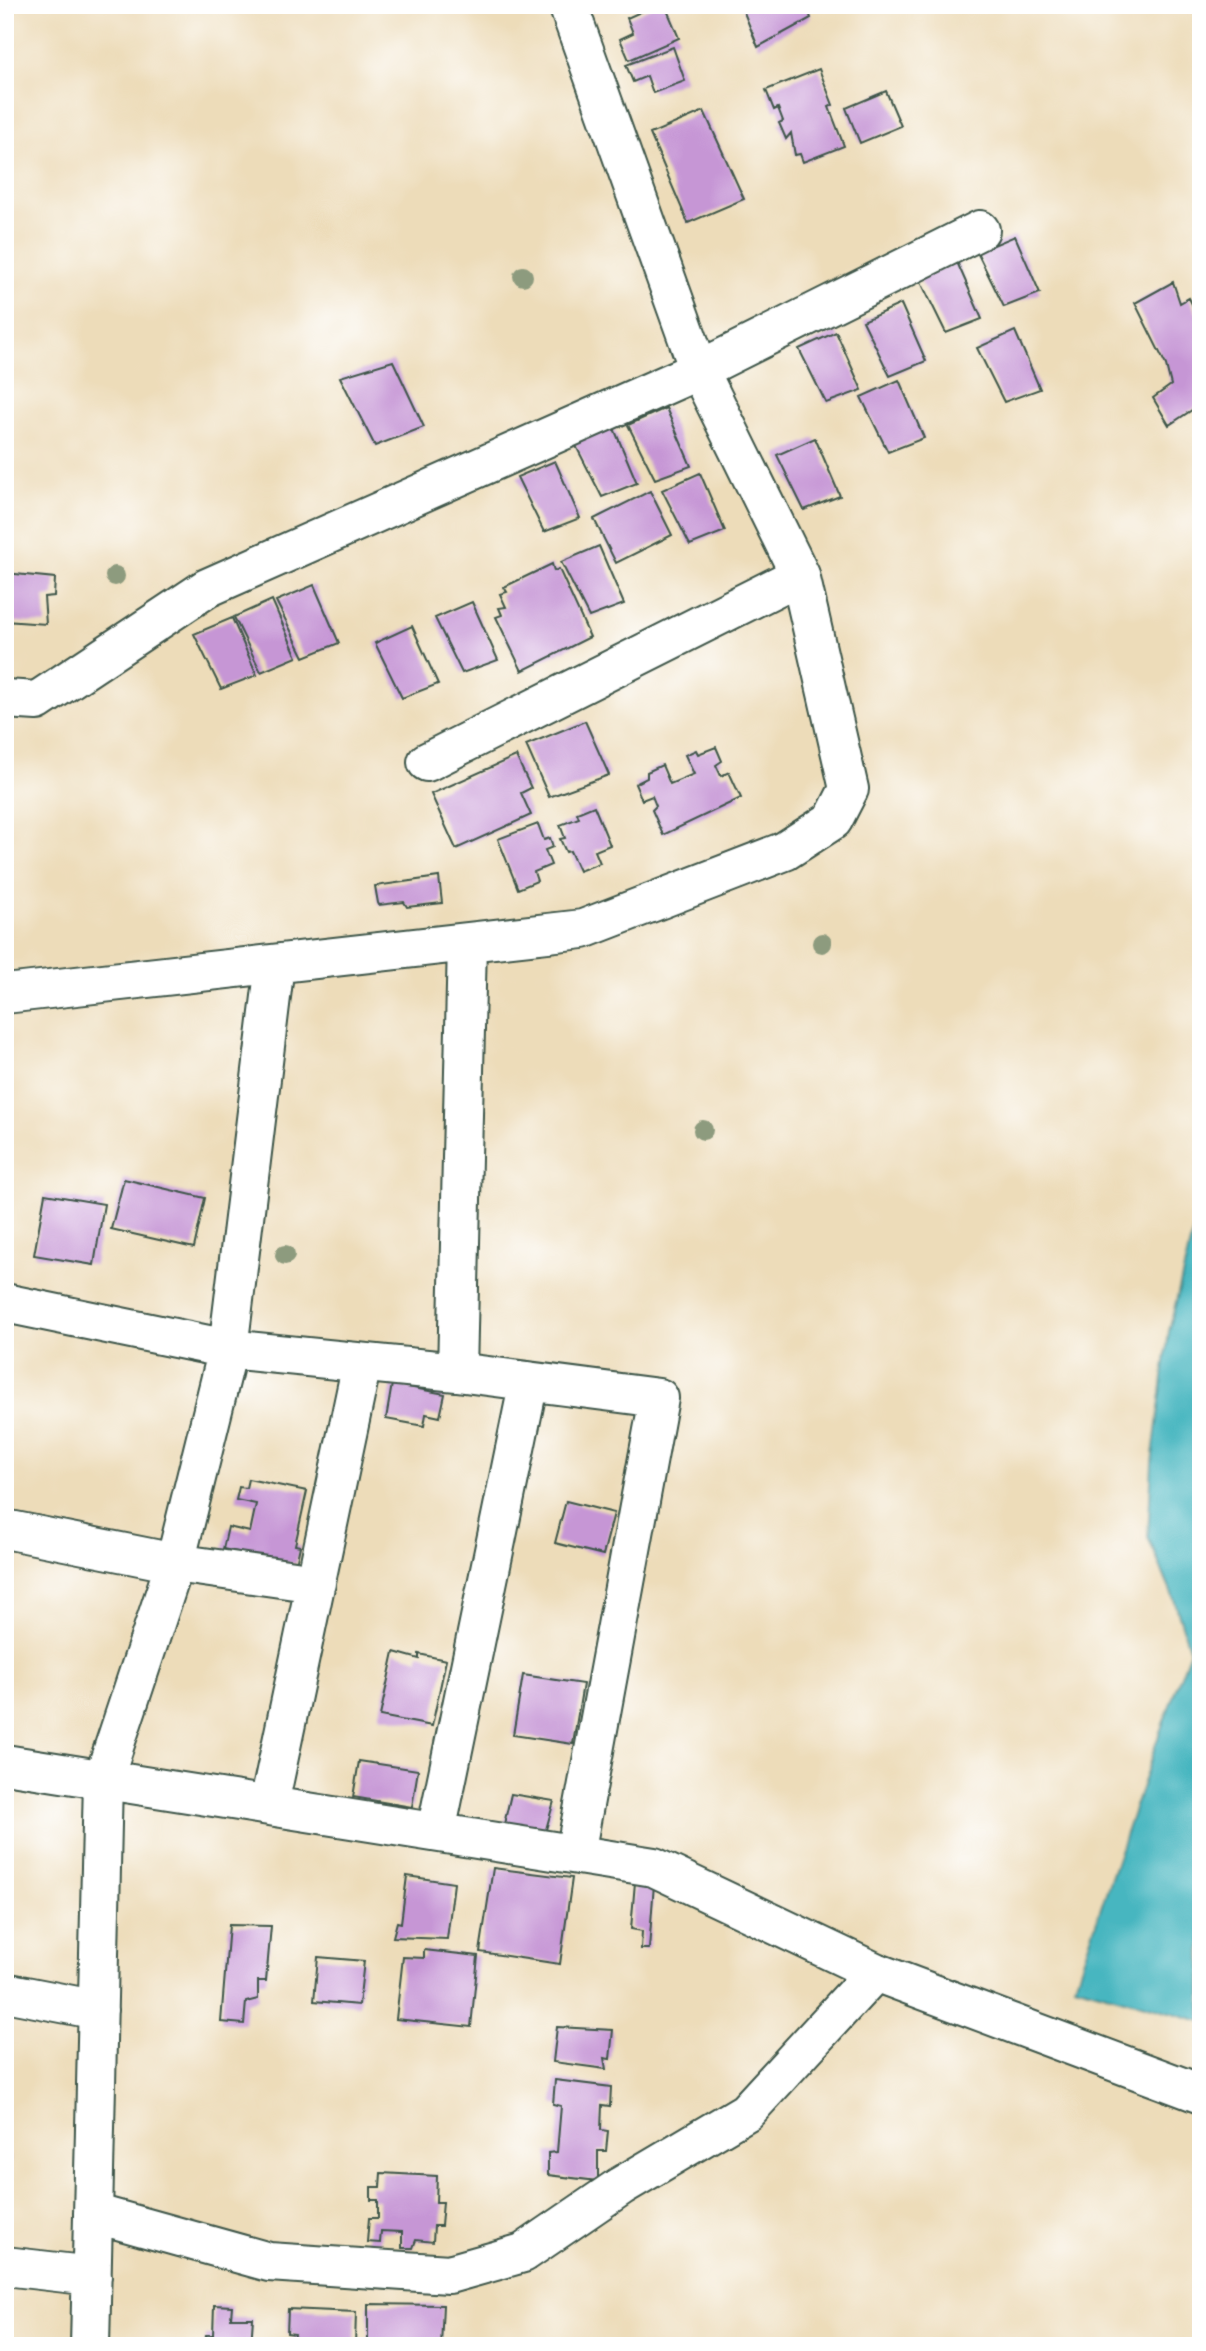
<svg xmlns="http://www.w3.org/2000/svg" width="1206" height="2351" font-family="'Sorts Mill Goudy',serif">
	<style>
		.water { fill: #47b6c0; stroke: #337a7a; stroke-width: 2 }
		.building { fill: #c696d5 }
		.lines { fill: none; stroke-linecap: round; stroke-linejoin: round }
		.minor-casing { stroke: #3e5548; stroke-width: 42 }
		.minor { stroke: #fff; stroke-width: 38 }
		.tree { fill: #8d9b7e }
	</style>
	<rect width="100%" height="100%" fill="#fff"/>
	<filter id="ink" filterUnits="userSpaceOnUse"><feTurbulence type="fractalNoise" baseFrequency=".0143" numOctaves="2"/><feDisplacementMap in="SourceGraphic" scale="14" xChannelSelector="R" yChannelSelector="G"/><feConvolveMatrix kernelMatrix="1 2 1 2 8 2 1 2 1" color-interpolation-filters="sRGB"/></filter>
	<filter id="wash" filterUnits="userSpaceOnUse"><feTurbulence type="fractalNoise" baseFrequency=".00686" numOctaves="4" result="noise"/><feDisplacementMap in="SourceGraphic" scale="28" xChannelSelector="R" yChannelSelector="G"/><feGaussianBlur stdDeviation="1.57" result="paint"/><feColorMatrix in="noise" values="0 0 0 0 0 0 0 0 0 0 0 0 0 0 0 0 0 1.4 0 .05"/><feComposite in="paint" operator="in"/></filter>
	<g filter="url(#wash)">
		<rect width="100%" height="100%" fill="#eddcb9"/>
		<path class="water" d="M 1201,1198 L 1201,2021 L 1075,1985 L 1160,1732 L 1190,1651 L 1174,1599 L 1148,1537 L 1152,1463 L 1169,1331 Z"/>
		<g id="blocks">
			<path class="building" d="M 656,5 L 665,5 L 679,38 L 629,60 L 620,39 L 633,33 L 627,18 Z
				M 741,5 L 806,5 L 811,18 L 758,47 Z
				M 673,47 L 685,81 L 653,93 L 647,76 L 633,82 L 626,65 Z
				M 819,69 L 833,105 L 829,107 L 844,146 L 803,162 L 800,154 L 795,155 L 791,133 L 786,139 L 779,123 L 783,121 L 778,108 L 774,110 L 766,90 Z
				M 886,91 L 901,126 L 860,143 L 846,108 Z
				M 704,111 L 744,199 L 688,223 L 650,134 Z
				M 1015,236 L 1040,293 L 1004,307 L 977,252 Z
				M 957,262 L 982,319 L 946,333 L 919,278 Z
				M 1173,282 L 1180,303 L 1189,298 L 1201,322 L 1201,404 L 1169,425 L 1153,398 L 1171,385 L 1166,365 L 1135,303 Z
				M 901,304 L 926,361 L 890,376 L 863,321 Z
				M 1015,331 L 1040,389 L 1004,402 L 977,348 Z
				M 836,332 L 862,390 L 826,403 L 799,349 Z
				M 393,361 L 424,427 L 375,446 L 340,377 Z
				M 899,380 L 924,438 L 888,452 L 861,397 Z
				M 666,408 L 691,466 L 655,479 L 628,425 Z
				M 613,426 L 637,483 L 602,497 L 574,442 Z
				M 815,438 L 840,496 L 804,510 L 777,455 Z
				M 555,461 L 580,518 L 544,532 L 517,477 Z
				M 700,473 L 725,531 L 690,545 L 662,490 Z
				M 650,491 L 672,535 L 616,563 L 594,519 Z
				M 599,546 L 624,604 L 589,617 L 561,562 Z
				M 552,564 L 554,571 L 559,569 L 590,637 L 522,671 L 496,617 L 502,615 L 499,608 L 506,607 L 500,594 L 507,592 L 504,587 Z
				M 5,573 L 55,578 L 54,596 L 44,597 L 46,624 L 5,621 Z
				M 314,585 L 339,643 L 304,657 L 276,601 Z
				M 272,600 L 297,657 L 261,672 L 234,617 Z
				M 472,602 L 498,660 L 462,673 L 435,618 Z
				M 232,618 L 257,675 L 221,689 L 194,634 Z
				M 412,626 L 438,684 L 402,698 L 375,643 Z
				M 585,721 L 609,775 L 549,797 L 526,745 Z
				M 716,747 L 722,761 L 716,765 L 721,776 L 729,772 L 741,798 L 663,835 L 652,810 L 656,806 L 652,796 L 642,800 L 635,784 L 647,778 L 647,772 L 662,765 L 670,784 L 694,774 L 685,755 L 696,750 L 698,754 Z
				M 516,756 L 531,788 L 521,793 L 531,815 L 456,849 L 431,794 Z
				M 594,806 L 610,845 L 595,851 L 600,863 L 579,871 L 570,851 L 566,852 L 560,839 L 565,838 L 560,825 L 579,818 L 577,813 Z
				M 538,824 L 544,840 L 550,838 L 553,847 L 545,850 L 551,865 L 534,872 L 537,881 L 518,889 L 498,839 Z
				M 439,877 L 442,903 L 407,907 L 404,902 L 379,905 L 378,903 L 375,886 Z
				M 124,1179 L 205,1198 L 194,1248 L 111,1229 Z
				M 45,1194 L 104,1204 L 94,1265 L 34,1255 Z
				M 392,1384 L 445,1394 L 440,1417 L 426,1414 L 424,1426 L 386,1419 Z
				M 248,1479 L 307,1491 L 295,1545 L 300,1546 L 296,1564 L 223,1549 L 228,1527 L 250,1532 L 256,1504 L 236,1500 L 239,1487 L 246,1488 Z
				M 566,1501 L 614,1513 L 603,1555 L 555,1543 Z
				M 394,1652 L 419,1659 L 419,1654 L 446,1660 L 432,1726 L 380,1716 Z
				M 523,1675 L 583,1684 L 573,1744 L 513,1735 Z
				M 359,1761 L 418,1770 L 412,1807 L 353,1797 Z
				M 511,1794 L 554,1801 L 543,1840 L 502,1833 Z
				M 493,1868 L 572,1878 L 560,1964 L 480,1952 Z
				M 407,1876 L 454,1883 L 447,1939 L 393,1937 L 397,1922 L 401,1923 Z
				M 635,1882 L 654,1884 L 649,1949 L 641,1949 L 642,1931 L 631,1929 Z
				M 229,1925 L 271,1926 L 266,1981 L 258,1981 L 258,1999 L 246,2002 L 244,2024 L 221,2022 Z
				M 424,1950 L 478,1956 L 471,2027 L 396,2019 L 403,1957 L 424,1958 Z
				M 318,1957 L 364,1961 L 359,2005 L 314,2001 Z
				M 557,2027 L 613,2030 L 610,2059 L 604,2058 L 606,2069 L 553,2062 Z
				M 555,2080 L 611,2087 L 610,2106 L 602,2105 L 601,2130 L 608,2131 L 606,2151 L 598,2151 L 598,2181 L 548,2175 L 548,2153 L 557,2152 L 561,2106 L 553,2104 Z
				M 5,2155 L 11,2156 L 7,2181 L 5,2181 Z
				M 381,2173 L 437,2176 L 436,2202 L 443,2202 L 441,2226 L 434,2226 L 433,2242 L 416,2240 L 413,2248 L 402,2248 L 402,2232 L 381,2231 L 380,2243 L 367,2242 L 369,2218 L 378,2218 L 378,2200 L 371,2200 L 371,2187 L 380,2187 Z
				M 368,2304 L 443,2305 L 441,2346 L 368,2346 Z
				M 214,2305 L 232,2306 L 231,2318 L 253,2318 L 251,2346 L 205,2346 L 206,2335 L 213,2335 Z
				M 288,2309 L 356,2312 L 355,2346 L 293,2346 L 295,2334 L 287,2333 Z
				M 557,2341 L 576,2342 L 575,2346 L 556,2346 Z"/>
		</g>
	</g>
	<g filter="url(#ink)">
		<use href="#blocks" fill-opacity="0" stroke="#3e5548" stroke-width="2"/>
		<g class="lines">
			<defs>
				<path id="minor" d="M 5,699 L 37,701 L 207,588 L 699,370 L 980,230
					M 427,762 L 800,575
					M 5,994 L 583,929 L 785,851 L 833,820 L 849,789 L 800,575 L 699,370 L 568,5
					M 5,1303 L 228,1349 L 457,1372 L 659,1398 L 575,1854
					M 457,1372 L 467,943
					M 5,1529 L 175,1563 L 316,1583
					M 5,1764 L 654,1867 L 875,1972 L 1201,2094
					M 269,1804 L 362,1363
					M 436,1832 L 529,1381
					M 5,1992 L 98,2010
					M 93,2213 L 269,2262 L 449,2274 L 523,2253 L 621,2186 L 746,2112 L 875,1972
					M 5,2266 L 92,2276
					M 90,2346 L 103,1780 L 175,1563 L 228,1349 L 275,964"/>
			</defs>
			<use href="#minor" class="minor-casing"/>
			<use href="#minor" class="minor"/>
		</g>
		<g class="tree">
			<circle cx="523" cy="276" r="10"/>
			<circle cx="115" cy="576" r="10"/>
			<circle cx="822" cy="943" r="10"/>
			<circle cx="703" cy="1130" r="10"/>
			<circle cx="285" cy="1255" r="10"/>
		</g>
	</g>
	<rect width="1206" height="2351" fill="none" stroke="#fff" stroke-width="28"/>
</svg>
